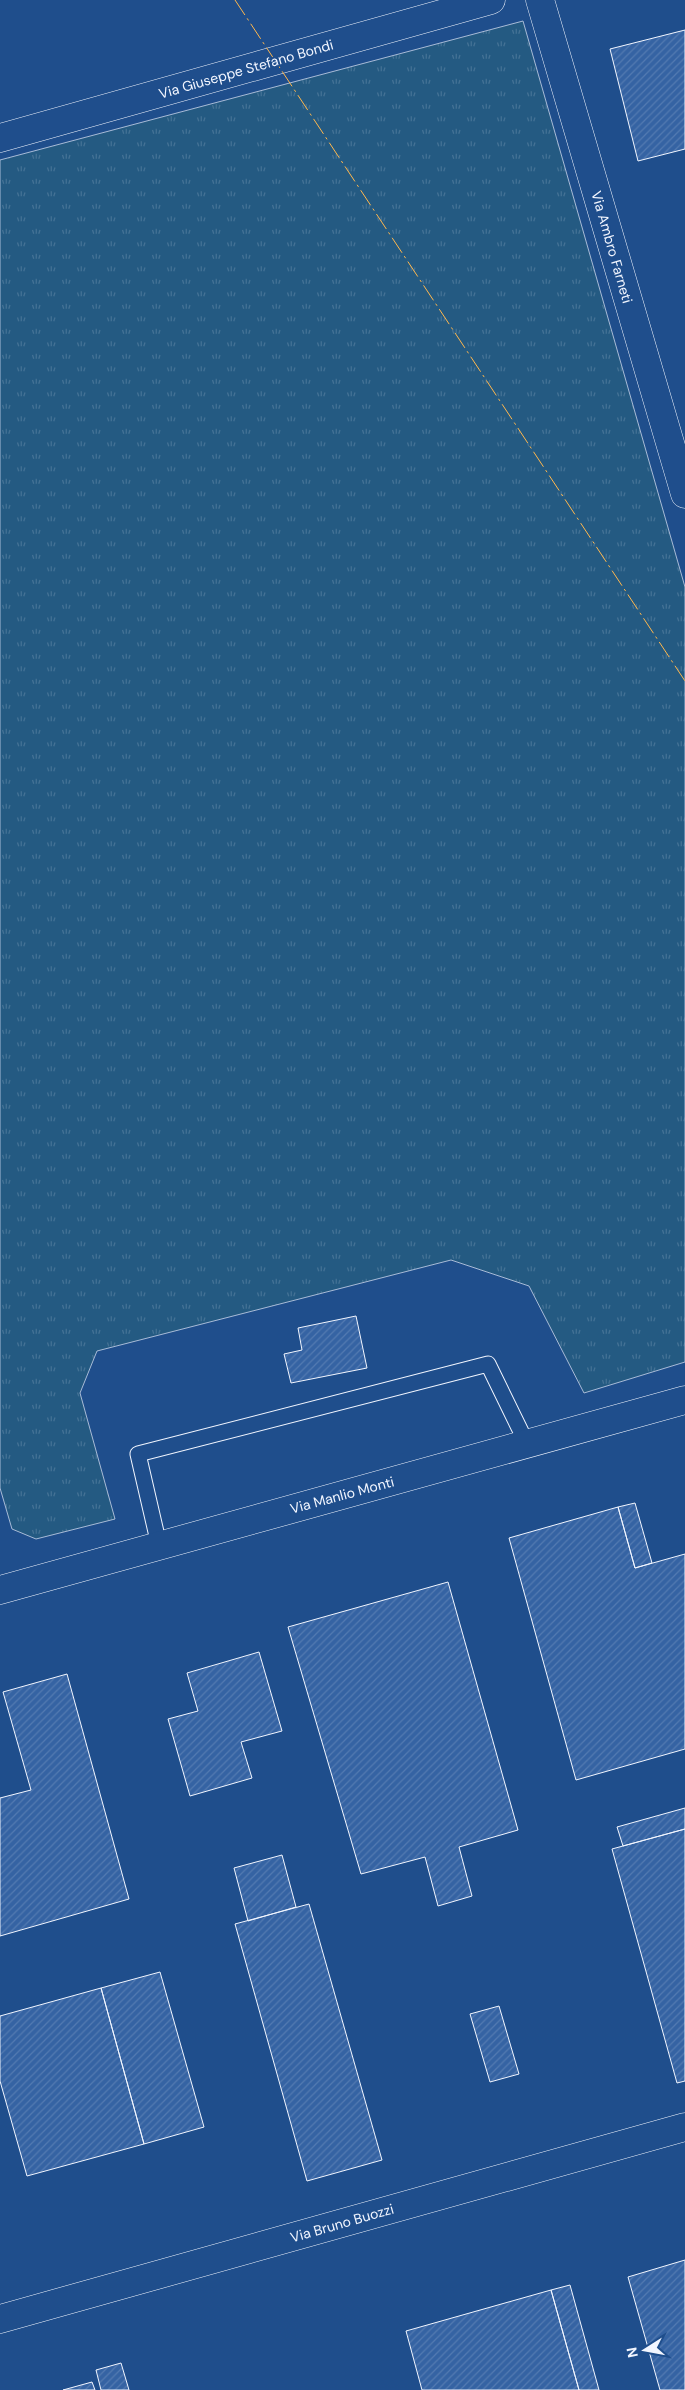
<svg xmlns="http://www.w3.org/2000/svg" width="685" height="2390" font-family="'DM Sans',sans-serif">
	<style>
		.grass { fill: url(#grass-tufts); stroke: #a8bbd7 }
		.building { fill: url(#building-hatch); stroke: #f2f6ff }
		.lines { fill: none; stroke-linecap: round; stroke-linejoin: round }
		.service-casing { stroke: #f2f6ff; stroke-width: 17 }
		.minor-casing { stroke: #f2f6ff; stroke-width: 29 }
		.service { stroke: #1f4e8c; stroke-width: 15 }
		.minor { stroke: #1f4e8c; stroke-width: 28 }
		.power { stroke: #ffb74d; stroke-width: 1; stroke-dasharray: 18 4 2.5 4; stroke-linecap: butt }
		.labels { text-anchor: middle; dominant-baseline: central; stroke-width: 4; stroke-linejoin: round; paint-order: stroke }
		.street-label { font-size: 14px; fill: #f2f6ff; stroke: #1f4e8c }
	</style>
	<defs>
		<pattern id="grass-tufts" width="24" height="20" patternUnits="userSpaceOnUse" patternTransform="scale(1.25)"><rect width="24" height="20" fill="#245a82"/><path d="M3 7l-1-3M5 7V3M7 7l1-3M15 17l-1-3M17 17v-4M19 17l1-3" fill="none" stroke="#447295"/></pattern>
		<pattern id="building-hatch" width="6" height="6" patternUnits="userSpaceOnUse" patternTransform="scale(1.25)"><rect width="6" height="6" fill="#3563a3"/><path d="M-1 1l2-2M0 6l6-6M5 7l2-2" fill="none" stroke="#537ab1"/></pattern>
	</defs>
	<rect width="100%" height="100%" fill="#1f4e8c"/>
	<path class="grass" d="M 523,21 L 685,587 L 685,1362 L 584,1393 L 529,1286 L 451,1260 L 97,1351 L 80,1393 L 115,1519 L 36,1539 L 12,1529 L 0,1488 L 0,160 Z"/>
	<path class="building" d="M 685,30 L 685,149 L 638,161 L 610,49 Z
		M 356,1316 L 367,1368 L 291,1383 L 284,1354 L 302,1350 L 298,1328 Z
		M 635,1503 L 652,1563 L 635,1568 L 618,1507 Z
		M 618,1507 L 635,1568 L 685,1554 L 685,1749 L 576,1780 L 509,1538 Z
		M 448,1582 L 518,1830 L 459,1847 L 472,1896 L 438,1906 L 425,1857 L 361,1874 L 288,1627 Z
		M 259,1652 L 282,1731 L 241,1742 L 252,1778 L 190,1796 L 168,1719 L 198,1711 L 187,1673 Z
		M 67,1674 L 129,1899 L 0,1936 L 0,1798 L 31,1790 L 3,1692 Z
		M 685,1808 L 685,1829 L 623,1846 L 617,1827 Z
		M 685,1829 L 685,2081 L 677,2083 L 612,1849 Z
		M 282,1855 L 296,1907 L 248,1921 L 234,1868 Z
		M 309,1904 L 382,2160 L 307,2181 L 235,1924 Z
		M 160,1972 L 204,2127 L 144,2144 L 101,1988 Z
		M 101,1988 L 144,2144 L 27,2176 L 0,2081 L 0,2016 Z
		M 499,2006 L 519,2074 L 490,2082 L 470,2014 Z
		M 685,2260 L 685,2390 L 660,2390 L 628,2277 Z
		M 570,2285 L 599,2390 L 579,2390 L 551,2290 Z
		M 551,2290 L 579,2390 L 422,2390 L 406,2331 Z
		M 121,2363 L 129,2390 L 101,2390 L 96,2370 Z
		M 92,2382 L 95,2390 L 63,2390 Z"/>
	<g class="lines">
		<defs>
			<path id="service" d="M 159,1545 L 138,1454 L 488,1364 L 527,1444"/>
			<path id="minor" d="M 540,0 L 685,494
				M 0,138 L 491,0
				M 0,1590 L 685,1400
				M 0,2319 L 685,2127"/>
		</defs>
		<use href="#service" class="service-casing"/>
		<use href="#minor" class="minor-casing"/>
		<use href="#service" class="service"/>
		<use href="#minor" class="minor"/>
		<path class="power" d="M 235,0 L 685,681"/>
	</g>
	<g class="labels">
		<g class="street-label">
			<text transform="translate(246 69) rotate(-16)">Via Giuseppe Stefano Bondi</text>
			<text transform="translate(612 247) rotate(74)">Via Ambro Farneti</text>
			<text transform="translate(342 1495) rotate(-15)">Via Manlio Monti</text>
			<text transform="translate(342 2223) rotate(-16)">Via Bruno Buozzi</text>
		</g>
	</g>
	<g transform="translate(645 2350) rotate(259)" stroke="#1f4e8c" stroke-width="4" paint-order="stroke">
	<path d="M0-4L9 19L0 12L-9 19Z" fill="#f2f6ff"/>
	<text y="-8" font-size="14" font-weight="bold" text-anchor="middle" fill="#f2f6ff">N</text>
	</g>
</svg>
